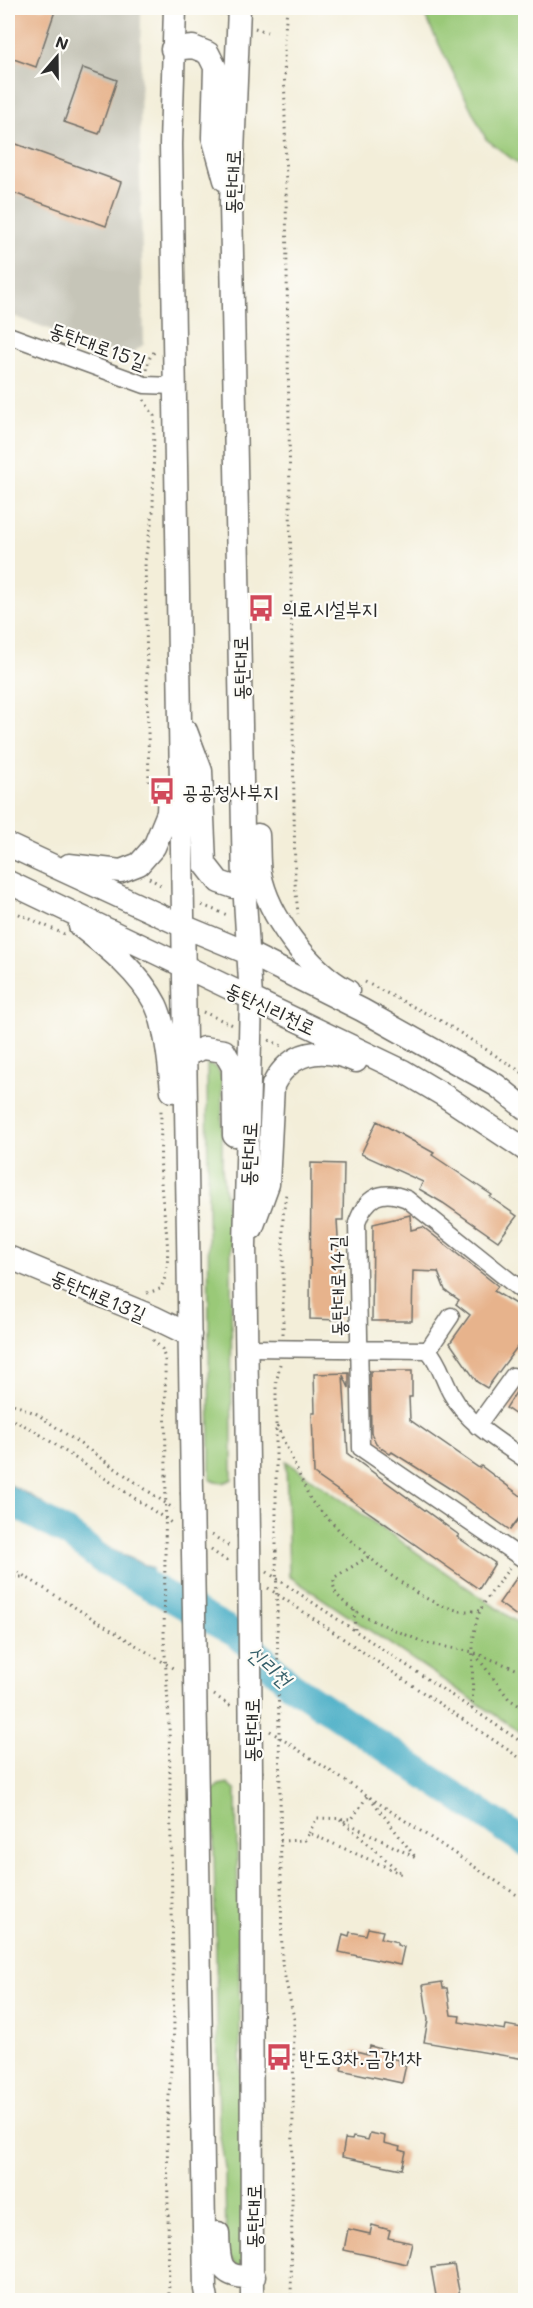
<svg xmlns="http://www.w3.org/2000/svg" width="533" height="2308" font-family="Mali,'Poor Story',sans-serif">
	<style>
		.industrial { fill: #c6c5b8 }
		.green { fill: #9ac978; stroke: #627a52; stroke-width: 1.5 }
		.water { fill: #45acc5; stroke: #386c78; stroke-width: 1.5 }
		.pier { fill: #f3eed9 }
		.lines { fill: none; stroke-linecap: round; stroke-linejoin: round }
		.river { stroke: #45acc5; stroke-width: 28 }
		.building { fill: #e7b38c }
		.street-casing { stroke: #716f68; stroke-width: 19 }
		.secondary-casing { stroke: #716f68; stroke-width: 25 }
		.path { stroke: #716f68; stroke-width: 3; stroke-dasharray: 1.5 4.5; stroke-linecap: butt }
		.street { stroke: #fff; stroke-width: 16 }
		.secondary { stroke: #fff; stroke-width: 22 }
		.secondary-bridge-casing { stroke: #716f68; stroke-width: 25; stroke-linecap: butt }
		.path-bridge { stroke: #716f68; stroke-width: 3; stroke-dasharray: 1.5 4.5; stroke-linecap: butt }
		.secondary-bridge { stroke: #fff; stroke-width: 22 }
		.labels { text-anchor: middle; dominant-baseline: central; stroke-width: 4.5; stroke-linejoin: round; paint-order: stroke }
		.street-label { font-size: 20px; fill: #2b2b2b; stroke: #fdfcf7 }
		.poi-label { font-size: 20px; fill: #2b2b2b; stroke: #fdfcf7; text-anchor: start }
		.water-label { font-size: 21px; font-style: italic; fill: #355f69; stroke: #fdfcf7 }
	</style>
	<rect width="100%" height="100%" fill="#fdfcf7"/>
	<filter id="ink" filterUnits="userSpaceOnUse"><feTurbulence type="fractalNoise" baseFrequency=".0167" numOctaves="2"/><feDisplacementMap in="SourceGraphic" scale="12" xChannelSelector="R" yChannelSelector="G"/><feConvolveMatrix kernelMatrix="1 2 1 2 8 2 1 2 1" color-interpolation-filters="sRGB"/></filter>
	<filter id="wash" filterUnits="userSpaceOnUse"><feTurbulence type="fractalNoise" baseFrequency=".008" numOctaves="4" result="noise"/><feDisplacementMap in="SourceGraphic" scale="24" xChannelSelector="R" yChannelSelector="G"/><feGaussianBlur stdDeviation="1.35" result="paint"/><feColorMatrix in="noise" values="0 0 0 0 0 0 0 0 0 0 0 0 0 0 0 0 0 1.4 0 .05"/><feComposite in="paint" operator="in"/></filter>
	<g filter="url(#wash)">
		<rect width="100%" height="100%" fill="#f3eed9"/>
		<path class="industrial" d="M 8,8 L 141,8 L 140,170 L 144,344 L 127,358 L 8,314 Z"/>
		<path class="green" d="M 421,8 L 525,8 L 525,169 L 486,139 Z
			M 207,1063 L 217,1068 L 222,1078 L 222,1168 L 231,1243 L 232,1479 C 223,1484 219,1484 210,1479 Z
			M 286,1461 L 525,1628 L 525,1735 L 289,1576 Z
			M 228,1783 L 236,1790 L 244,2269 L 235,2264 L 226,2252 L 225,2168 L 219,2130 L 213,1790 L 219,1785 Z"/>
		<path class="water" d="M 8,1484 L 31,1496 L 112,1550 L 221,1599 L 219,1614 L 102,1560 L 8,1501 Z"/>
		<path class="pier" d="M 153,1565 L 223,1596 L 222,1615 L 217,1616 L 154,1587 Z"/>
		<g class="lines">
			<path class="river" d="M 8,1500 L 70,1535 L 102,1560 L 238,1635 L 290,1684 L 526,1843"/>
		</g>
		<g id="blocks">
			<path class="building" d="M 14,8 L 56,8 L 36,67 L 8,57 L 8,27 Z
				M 83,68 L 117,80 L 99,134 L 64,122 Z
				M 8,141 L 121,182 L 106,226 L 8,191 Z
				M 377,1121 L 434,1153 L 432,1155 L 492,1195 L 490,1197 L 517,1216 L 498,1241 L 443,1203 L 419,1189 L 423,1182 L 361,1154 Z
				M 311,1163 L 344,1164 L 343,1220 L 337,1220 L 340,1273 L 338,1273 L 339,1320 L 310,1319 Z
				M 410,1215 L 411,1230 L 423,1227 L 498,1286 L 494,1291 L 522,1308 L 521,1310 L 525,1313 L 525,1353 L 517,1347 L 487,1388 L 477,1382 L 450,1343 L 470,1315 L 456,1304 L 459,1300 L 445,1290 L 438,1272 L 413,1271 L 412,1321 L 372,1321 L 373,1224 Z
				M 370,1371 L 412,1371 L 412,1397 L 409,1397 L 410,1420 L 479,1468 L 481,1466 L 525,1499 L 525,1510 L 510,1530 L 452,1490 L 392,1452 L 390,1454 L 377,1445 L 371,1433 Z
				M 349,1373 L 349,1388 L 343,1375 L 348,1454 L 459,1535 L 457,1537 L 495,1563 L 479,1589 L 314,1474 L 312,1413 L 315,1413 L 314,1374 Z
				M 525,1378 L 525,1421 L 506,1408 Z
				M 522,1570 L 525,1571 L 525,1622 L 499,1603 Z
				M 368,1928 L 383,1931 L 381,1938 L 397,1942 L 397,1945 L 404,1947 L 400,1965 L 339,1952 L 343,1934 L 349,1936 L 350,1932 L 366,1935 Z
				M 442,1982 L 443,1988 L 447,1988 L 451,2015 L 460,2016 L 459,2022 L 505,2030 L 506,2025 L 522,2028 L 521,2034 L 525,2034 L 525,2059 L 424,2042 L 428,2020 L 423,1985 Z
				M 370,2046 L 385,2050 L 383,2057 L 399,2060 L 399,2064 L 406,2065 L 402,2083 L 341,2070 L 345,2053 L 352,2054 L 352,2050 L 368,2054 Z
				M 370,2133 L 385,2136 L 384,2143 L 400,2147 L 399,2150 L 406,2152 L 402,2169 L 342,2157 L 345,2139 L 352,2140 L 353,2137 L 368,2140 Z
				M 372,2225 L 390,2230 L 388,2238 L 412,2243 L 407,2264 L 344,2250 L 348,2229 L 370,2234 Z
				M 454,2265 L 461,2301 L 437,2301 L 431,2268 Z"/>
		</g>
	</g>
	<g filter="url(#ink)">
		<use href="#blocks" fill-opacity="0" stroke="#716f68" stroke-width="1.5"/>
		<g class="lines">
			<defs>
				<path id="street" d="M 8,335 L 145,385 L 175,386
					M 526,1294 L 407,1199 C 381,1188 366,1197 357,1223 L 361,1448 L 526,1561
					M 246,1348 L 428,1350 C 440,1363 443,1380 452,1395 C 468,1424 499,1441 526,1460
					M 428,1350 L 451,1316
					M 477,1426 L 513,1376"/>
				<path id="secondary" d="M 175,8 L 171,144 L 192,1492
					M 239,8 L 231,202 L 244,883 L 251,998 L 245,1247 L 249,1535
					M 172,49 L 193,47 L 208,53 L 215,67 L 213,137 L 225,180
					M 186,731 L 201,771 L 205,864 L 219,882 L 234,887 L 244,883
					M 258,835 C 259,847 258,861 260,873 C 268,916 309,970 348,991
					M 8,845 L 183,926 L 248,953 L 362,1010 L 496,1085 L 526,1109
					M 69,865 L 121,871 L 139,864 L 154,847 L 168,813 L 169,788
					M 8,882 L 403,1071 L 445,1096 L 526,1150
					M 80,926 C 108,948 139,972 156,1005 C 166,1026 170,1067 172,1091
					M 185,1055 L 204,1048 L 224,1051 L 233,1067 L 234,1135
					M 252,1228 L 268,1184 L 273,1085 C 291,1050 322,1046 356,1061
					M 8,1257 L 153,1317 L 190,1335
					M 196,1737 L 205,2289 L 207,2300
					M 251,1773 L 252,2300
					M 218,2233 C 219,2262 218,2279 254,2277"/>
			</defs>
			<use href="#street" class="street-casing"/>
			<use href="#secondary" class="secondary-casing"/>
			<path class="path" d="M 203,8 L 221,14
				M 287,8 L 284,42 L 295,883 L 298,914
				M 255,28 L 267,32
				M 147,370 L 150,357 L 155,351
				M 144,400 L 154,416 L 153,512 L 145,561 L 149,786
				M 149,878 L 164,887
				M 202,905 L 227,915
				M 8,909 L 64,934
				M 365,982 L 443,1022 L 526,1075
				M 203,1012 L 233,1025
				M 269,1040 L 282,1046
				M 147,1293 L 160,1289 C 176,1263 162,1212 161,1182 C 160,1157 161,1132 161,1107
				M 283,1334 L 283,1216 L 286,1194
				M 153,1340 L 162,1349 L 165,1359 L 166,1475
				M 8,1402 L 37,1414 L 174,1509
				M 8,1418 L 32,1429 L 173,1524
				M 277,1426 L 311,1501 L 340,1531 L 386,1572 L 418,1594 L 439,1605 L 460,1611 L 479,1611
				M 212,1535 L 229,1546
				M 211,1550 L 230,1563
				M 276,1551 L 276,1384 L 280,1364
				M 368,1557 L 335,1577 L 333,1584 L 336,1594 L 347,1605 L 365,1617 L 425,1643 L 473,1652 L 526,1673
				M 8,1566 L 176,1670
				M 267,1572 L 526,1745
				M 8,1577 L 24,1577
				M 268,1588 L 526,1762
				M 354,1610 L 355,1630
				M 475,1654 L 509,1699 L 526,1710
				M 214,1695 L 231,1706
				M 472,1709 C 474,1683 469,1634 480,1611 C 487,1596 500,1582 509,1568
				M 270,1731 L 526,1901
				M 280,1791 L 282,1964 L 294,2018 L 291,2300
				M 280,1841 L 305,1840 L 309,1833 L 402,1874 L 340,1819 L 416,1858 L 368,1795 L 352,1819 L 317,1818 L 309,1833
				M 169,2300 L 167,2124 L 174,2028 L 169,1721"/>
			<use href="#street" class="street"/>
			<use href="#secondary" class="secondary"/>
			<defs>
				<path id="secondary-bridge" d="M 192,1492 L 196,1737
					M 249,1535 L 251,1773"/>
			</defs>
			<use href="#secondary-bridge" class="secondary-bridge-casing"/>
			<path class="path-bridge" d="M 166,1475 L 164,1637 L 169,1721
				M 276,1551 L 280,1791"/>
			<use href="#secondary-bridge" class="secondary-bridge"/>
		</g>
	</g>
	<defs>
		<symbol id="bus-bare" viewBox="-9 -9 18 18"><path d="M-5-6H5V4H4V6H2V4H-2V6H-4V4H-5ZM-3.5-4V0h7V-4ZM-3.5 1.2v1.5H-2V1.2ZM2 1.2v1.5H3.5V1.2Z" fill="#d1495b" stroke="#fdfcf7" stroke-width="2.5" paint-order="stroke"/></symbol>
	</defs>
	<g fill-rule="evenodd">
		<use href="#bus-bare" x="242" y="589" width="38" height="38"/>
		<use href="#bus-bare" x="143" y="772" width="38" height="38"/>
		<use href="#bus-bare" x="260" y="2038" width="38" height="38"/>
	</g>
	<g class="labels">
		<g class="street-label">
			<text transform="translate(232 182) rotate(-89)">동탄대로</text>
			<text transform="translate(98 345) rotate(20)">동탄대로15길</text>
			<text transform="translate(240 668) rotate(-91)">동탄대로</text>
			<text transform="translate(271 1008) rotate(25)">동탄신리천로</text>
			<text transform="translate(248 1154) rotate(-88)">동탄대로</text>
			<text transform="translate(337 1286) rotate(-91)">동탄대로14길</text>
			<text transform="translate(99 1295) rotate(23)">동탄대로13길</text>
			<text transform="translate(251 1730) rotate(-90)">동탄대로</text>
			<text transform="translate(253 2216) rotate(-90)">동탄대로</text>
		</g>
		<g class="poi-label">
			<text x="281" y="608">의료시설부지</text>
			<text x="182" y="791">공공청사부지</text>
			<text x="299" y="2057">반도3차.금강1차</text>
		</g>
		<g class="water-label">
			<text transform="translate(270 1665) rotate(42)">신리천</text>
		</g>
	</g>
	<rect width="533" height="2308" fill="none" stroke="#fdfcf7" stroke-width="30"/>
	<g transform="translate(57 57) rotate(20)" stroke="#fdfcf7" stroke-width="4.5" paint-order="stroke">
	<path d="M0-4.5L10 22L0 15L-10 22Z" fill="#2b2b2b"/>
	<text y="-9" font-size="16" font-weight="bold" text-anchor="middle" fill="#2b2b2b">N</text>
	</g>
</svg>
